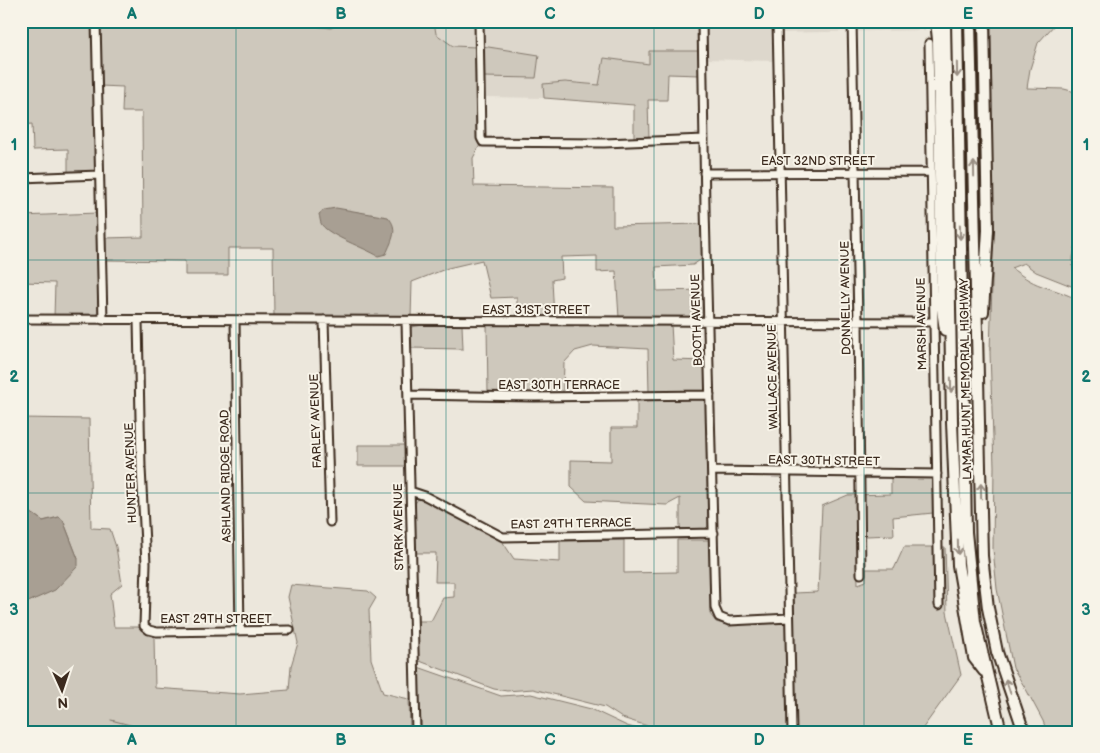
<svg xmlns="http://www.w3.org/2000/svg" width="1100" height="753" font-family="'Balsamiq Sans',sans-serif">
	<style>
		.built { fill: #ddd7cc }
		.green { fill: #cec8bc; stroke: #84796d }
		.water { fill: #a89f93; stroke: #7c7064 }
		.lines { fill: none; stroke-linecap: round; stroke-linejoin: round }
		.stream { stroke: #7c7064; stroke-width: 1 }
		.minor-casing { stroke: #3b2a1e; stroke-width: 11 }
		.highway-casing { stroke: #3b2a1e; stroke-width: 14 }
		.minor { stroke: #f7f3e8; stroke-width: 7 }
		.highway { stroke: #f7f3e8; stroke-width: 10 }
		.oneway { stroke: #998e83 }
		.grid { fill: none; stroke: #0f766e; stroke-width: 1; stroke-opacity: 0.55 }
		.labels { text-anchor: middle; dominant-baseline: central; stroke-width: 4; stroke-linejoin: round; paint-order: stroke }
		.street-label { font-size: 12px; fill: #3b2a1e; stroke: #f7f3e8 }
		.neatline { fill: none; stroke: #0f766e; stroke-width: 2 }
		.grid-label { font-size: 16px; text-anchor: middle; font-weight: bold; fill: #0f766e }
	</style>
	<rect width="100%" height="100%" fill="#ece7dc"/>
	<filter id="ink" filterUnits="userSpaceOnUse"><feTurbulence type="fractalNoise" baseFrequency=".02" numOctaves="2"/><feDisplacementMap in="SourceGraphic" scale="10" xChannelSelector="R" yChannelSelector="G"/><feConvolveMatrix kernelMatrix="1 2 1 2 8 2 1 2 1" color-interpolation-filters="sRGB"/></filter>
	<g filter="url(#ink)">
		<path class="built" d="M 285,21 L 344,21 L 331,29 L 285,23 Z
			M 434,21 L 475,21 L 476,47 L 453,46 L 436,34 Z
			M 482,21 L 699,21 L 699,51 L 650,51 L 649,64 L 604,58 L 599,85 L 565,82 L 543,84 L 544,98 L 483,97 L 483,77 L 535,78 L 539,56 L 482,46 Z
			M 706,21 L 924,21 L 925,30 L 775,33 L 774,61 L 707,59 Z"/>
		<path class="green" d="M 21,21 L 93,21 L 96,168 L 95,171 L 68,173 L 68,149 L 33,150 L 32,124 L 21,125 Z
			M 99,21 L 187,21 L 198,24 L 199,21 L 284,21 L 286,23 L 331,28 L 344,21 L 434,21 L 436,34 L 453,46 L 476,47 L 478,138 L 480,145 L 473,158 L 474,186 L 613,188 L 613,226 L 702,224 L 703,258 L 693,265 L 656,267 L 657,291 L 703,290 L 704,313 L 702,316 L 698,318 L 619,318 L 616,271 L 597,272 L 597,256 L 561,257 L 562,278 L 552,280 L 554,319 L 517,319 L 517,297 L 491,298 L 482,260 L 448,268 L 412,282 L 411,318 L 274,316 L 273,248 L 228,248 L 228,275 L 185,275 L 185,261 L 104,260 L 104,238 L 143,237 L 142,112 L 122,112 L 123,87 L 100,86 Z
			M 991,21 L 1055,21 L 1055,24 L 1038,43 L 1030,69 L 1027,88 L 1064,89 L 1079,93 L 1079,236 C 1075,247 1070,262 1074,273 C 1076,281 1079,278 1079,289 L 1036,272 L 1024,263 L 1011,268 C 1021,275 1030,282 1042,286 C 1055,290 1066,294 1079,300 L 1079,732 L 1047,732 L 1043,721 L 1027,691 L 1013,668 L 997,589 L 993,549 L 994,466 L 990,353 L 993,248 Z
			M 482,46 L 539,55 L 536,78 L 483,77 Z
			M 649,51 L 699,51 L 699,75 L 668,74 L 667,100 L 648,100 L 649,138 L 634,140 L 634,105 L 544,98 L 543,84 L 565,82 L 599,85 L 604,58 L 649,64 Z
			M 97,213 L 98,312 L 96,315 L 91,317 L 54,317 L 55,283 L 21,282 L 21,216 Z
			M 671,324 L 673,360 L 706,361 L 707,390 L 704,393 L 649,393 L 648,349 L 593,346 L 575,351 L 564,363 L 563,394 L 488,394 L 487,325 Z
			M 423,325 L 462,325 L 463,349 L 409,348 L 409,330 L 411,327 Z
			M 701,399 L 706,401 L 708,526 L 705,529 L 680,529 L 680,498 L 667,505 L 586,501 L 571,487 L 571,460 L 611,461 L 611,428 L 637,428 L 637,401 Z
			M 21,418 L 89,419 L 91,528 L 110,529 L 116,547 L 122,584 L 110,594 L 114,627 L 138,627 L 154,637 L 155,688 L 240,694 L 289,690 L 291,666 L 298,643 L 288,597 L 291,585 L 368,591 L 376,598 L 369,610 L 371,659 L 383,693 L 409,699 L 410,732 L 21,732 L 21,600 L 27,602 L 78,559 L 63,520 L 59,517 L 43,521 L 21,506 Z
			M 358,445 L 405,445 L 405,466 L 358,466 Z
			M 891,477 L 932,478 L 933,513 L 893,517 L 894,535 L 866,536 L 857,542 L 858,584 L 866,581 L 866,569 L 894,569 L 904,547 L 945,547 L 947,612 L 961,675 L 920,732 L 667,732 L 622,718 L 605,707 L 533,689 L 507,691 L 494,689 L 417,660 L 417,621 L 431,621 L 443,598 L 454,597 L 454,582 L 435,582 L 436,553 L 414,553 L 412,508 L 418,499 L 426,501 L 502,541 L 514,559 L 560,562 L 560,541 L 624,540 L 624,573 L 677,572 L 677,540 L 709,540 L 710,614 L 716,622 L 727,625 L 794,622 L 794,593 L 818,592 L 822,506 L 848,495 L 891,494 Z
			M 418,667 L 501,696 L 531,694 L 591,709 L 627,726 L 649,732 L 421,732 L 421,719 L 418,718 L 416,669 Z"/>
		<path class="water" d="M 336,208 L 388,217 C 399,229 392,240 386,254 L 378,256 C 365,248 330,236 322,225 C 320,223 320,217 319,214 L 324,210 Z
			M 21,506 L 43,521 L 59,517 L 63,520 L 78,559 L 78,566 L 55,590 L 26,603 L 21,600 Z"/>
		<g class="lines">
			<path class="stream" d="M 111,720 L 134,726 L 145,732"/>
			<defs>
				<path id="minor" d="M 96,21 L 103,320
					M 479,21 L 481,138 L 483,142 L 604,143 L 704,139
					M 702,21 L 705,208 L 715,608 L 719,617 L 729,621 L 789,618
					M 777,21 L 792,732
					M 852,21 L 858,322 L 861,574
					M 929,43 L 939,605
					M 704,173 L 931,172
					M 21,178 L 99,175
					M 21,319 L 934,322
					M 138,320 L 141,468 L 146,563 L 144,626 L 149,630 L 157,632 L 290,630
					M 235,320 L 240,631
					M 324,320 L 330,522
					M 406,321 L 416,732
					M 408,395 L 535,397 L 710,395
					M 712,471 L 937,474
					M 410,491 L 425,496 L 503,537 L 714,533"/>
				<path id="highway" d="M 936,21 L 938,40 L 942,309 L 945,330
					M 945,21 L 952,422 L 958,565 L 974,658 L 984,671
					M 957,21 L 966,532 L 975,622 L 1001,732
					M 970,21 L 982,556 L 988,608 L 997,652 L 1024,732
					M 983,312 L 988,230 L 984,21"/>
			</defs>
			<use href="#minor" class="minor-casing"/>
			<use href="#highway" class="highway-casing"/>
			<use href="#minor" class="minor"/>
			<use href="#highway" class="highway"/>
		</g>
		<defs><path id="oneway-shaft" d="M-6 0H5M1.5-3L5.5 0L1.5 3" fill="none" stroke-width="1.6" stroke-linecap="round" stroke-linejoin="round" transform="scale(1.25)"/></defs>
		<g class="oneway">
			<use href="#oneway-shaft" transform="translate(957 70) rotate(89)"/>
			<use href="#oneway-shaft" transform="translate(974 169) rotate(-91)"/>
			<use href="#oneway-shaft" transform="translate(960 232) rotate(89)"/>
			<use href="#oneway-shaft" transform="translate(951 385) rotate(89)"/>
			<use href="#oneway-shaft" transform="translate(981 491) rotate(-91)"/>
			<use href="#oneway-shaft" transform="translate(958 547) rotate(89)"/>
			<use href="#oneway-shaft" transform="translate(1008 686) rotate(-108)"/>
		</g>
	</g>
	<path class="grid" d="M 236,21 L 236,732M 446,21 L 446,732M 654,21 L 654,732M 864,21 L 864,732M 21,260 L 1079,260M 21,493 L 1079,493"/>
	<g class="labels">
		<g class="street-label">
			<text x="818" y="161">EAST 32ND STREET</text>
			<text transform="translate(846 298) rotate(-91)">DONNELLY AVENUE</text>
			<text x="536" y="310">EAST 31ST STREET</text>
			<text transform="translate(697 320) rotate(-92)">BOOTH AVENUE</text>
			<text transform="translate(922 324) rotate(-91)">MARSH AVENUE</text>
			<text transform="translate(773 377) rotate(-91)">WALLACE AVENUE</text>
			<text transform="translate(966 379) rotate(-91)">LAMAR HUNT MEMORIAL HIGHWAY</text>
			<text x="559" y="385">EAST 30TH TERRACE</text>
			<text transform="translate(316 421) rotate(-92)">FARLEY AVENUE</text>
			<text transform="translate(824 461) rotate(1)">EAST 30TH STREET</text>
			<text transform="translate(131 473) rotate(-92)">HUNTER AVENUE</text>
			<text transform="translate(226 476) rotate(-91)">ASHLAND RIDGE ROAD</text>
			<text transform="translate(571 524) rotate(-1)">EAST 29TH TERRACE</text>
			<text transform="translate(399 527) rotate(-91)">STARK AVENUE</text>
			<text x="216" y="619">EAST 29TH STREET</text>
		</g>
	</g>
	<rect width="1100" height="753" fill="none" stroke="#f7f3e8" stroke-width="55"/>
	<g transform="translate(62 690) rotate(177)" stroke="#f7f3e8" stroke-width="4" paint-order="stroke">
	<path d="M0-4L9 19L0 12L-9 19Z" fill="#3b2a1e"/>
	<text y="-8" font-size="14" font-weight="bold" text-anchor="middle" fill="#3b2a1e">N</text>
	</g>
	<rect x="28" y="28" width="1044" height="698" class="neatline"/>
	<g class="grid-label">
		<text x="132" y="19">A</text>
		<text x="341" y="19">B</text>
		<text x="550" y="19">C</text>
		<text x="759" y="19">D</text>
		<text x="968" y="19">E</text>
		<text x="14" y="150">1</text>
		<text x="1086" y="150">1</text>
		<text x="14" y="382">2</text>
		<text x="1086" y="382">2</text>
		<text x="14" y="615">3</text>
		<text x="1086" y="615">3</text>
		<text x="132" y="745">A</text>
		<text x="341" y="745">B</text>
		<text x="550" y="745">C</text>
		<text x="759" y="745">D</text>
		<text x="968" y="745">E</text>
	</g>
</svg>
